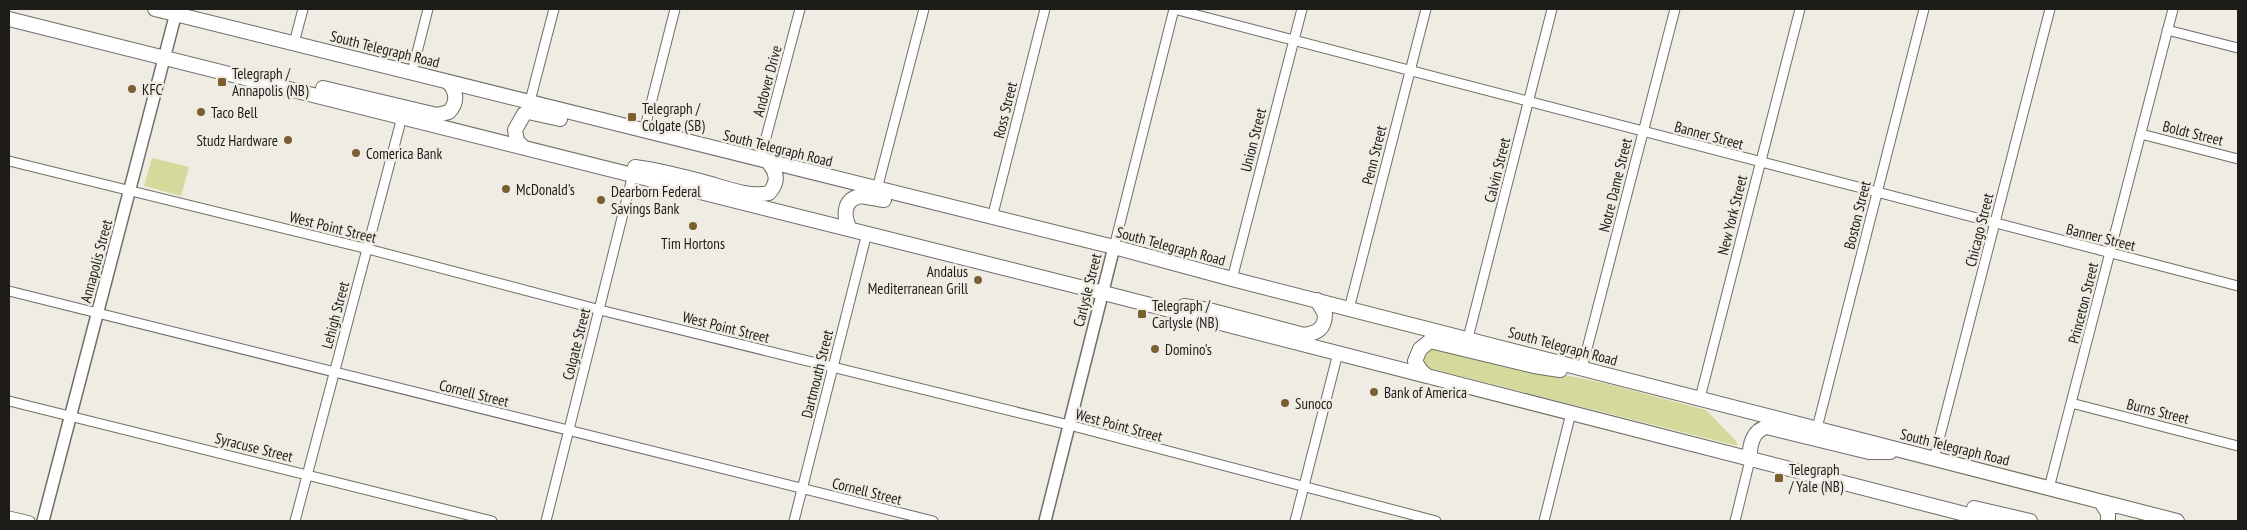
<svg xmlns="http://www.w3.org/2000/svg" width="2247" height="530" font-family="'PT Sans Narrow',sans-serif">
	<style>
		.green { fill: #d4da9c }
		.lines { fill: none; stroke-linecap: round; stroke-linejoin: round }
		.minor-casing { stroke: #6f6d66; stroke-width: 11 }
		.tertiary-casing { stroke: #6f6d66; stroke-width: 14 }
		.primary-casing { stroke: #6f6d66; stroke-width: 16 }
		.minor { stroke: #fff; stroke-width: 9 }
		.tertiary { stroke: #fff; stroke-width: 11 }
		.primary { stroke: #fff; stroke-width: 14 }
		.poi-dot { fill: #7b5f31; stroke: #efece4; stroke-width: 2 }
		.labels { text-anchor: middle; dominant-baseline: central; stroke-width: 5; stroke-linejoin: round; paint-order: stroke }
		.street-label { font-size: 15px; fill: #1d1c19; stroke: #efece4 }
		.poi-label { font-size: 15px; fill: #1d1c19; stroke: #efece4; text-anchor: start }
	</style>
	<rect width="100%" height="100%" fill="#efece4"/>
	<path class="green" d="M 152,158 L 189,167 L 181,196 L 144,186 Z
		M 1434,347 L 1608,384 L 1706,410 L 1736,441 L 1738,446 L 1428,368 L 1423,359 L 1427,351 Z"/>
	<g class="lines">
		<defs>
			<path id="minor" d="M 1174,9 L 2238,286
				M 2167,30 L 2238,48
				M 294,43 L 303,9
				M 412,72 L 428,9
				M 530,101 L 554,9
				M 644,131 L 675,9
				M 2141,134 L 2238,159
				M 760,160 L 800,9
				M 9,161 L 368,249 L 608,312 L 1069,425 L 1436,521
				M 877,189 L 924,9
				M 992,218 L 1045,9
				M 1114,247 L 1174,9
				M 1232,279 L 1302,9
				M 9,291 L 933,521
				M 1349,309 L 1426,9
				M 1468,338 L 1552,9
				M 1582,368 L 1675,9
				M 1700,398 L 1800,9
				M 9,401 L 492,521
				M 2071,403 L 2238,446
				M 1817,428 L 1924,9
				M 1934,459 L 2050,9
				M 2049,488 L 2173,9
				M 9,516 L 30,521
				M 295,521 L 402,117
				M 546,521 L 633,174
				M 794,521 L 867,233
				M 1295,521 L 1338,353
				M 1544,521 L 1571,413
				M 1735,521 L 1750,460"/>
			<path id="tertiary" d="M 43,521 L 177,9
				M 1045,521 L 1114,247"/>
			<path id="primary" d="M 155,9 L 1114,247 L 1232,279 L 2177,521
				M 9,19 L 1092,290 L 1992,521
				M 323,88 L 437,115 L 449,112 C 458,102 457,91 448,82
				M 523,147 L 517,141 L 515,130 L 524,114 L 528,112 L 560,119
				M 635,167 C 658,170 681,176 704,182 C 723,187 749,198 769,193 C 778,183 778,173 768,162
				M 850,229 C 843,216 843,199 861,196 L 884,200
				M 1184,306 L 1209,310 L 1304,335 C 1317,333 1325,329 1325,314 L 1317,300
				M 1427,376 L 1421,371 L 1415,361 L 1420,349 L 1430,341 L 1534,366 L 1560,370
				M 1750,460 C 1749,447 1752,430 1767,427 L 1869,452 L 1890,452
				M 2101,502 L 2108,513 L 2108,521
				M 1974,508 L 2030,521"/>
		</defs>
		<use href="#minor" class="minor-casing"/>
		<use href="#tertiary" class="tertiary-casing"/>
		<use href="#primary" class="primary-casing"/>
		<use href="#minor" class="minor"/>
		<use href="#tertiary" class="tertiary"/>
		<use href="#primary" class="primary"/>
	</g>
	<g class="poi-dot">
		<rect x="217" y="77" width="10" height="10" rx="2.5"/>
		<circle cx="132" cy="89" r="5"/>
		<circle cx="201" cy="112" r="5"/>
		<rect x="627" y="112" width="10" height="10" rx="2.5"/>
		<circle cx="288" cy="140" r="5"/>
		<circle cx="356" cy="153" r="5"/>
		<circle cx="506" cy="189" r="5"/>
		<circle cx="601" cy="200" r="5"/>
		<circle cx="693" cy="226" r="5"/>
		<circle cx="978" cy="280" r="5"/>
		<rect x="1137" y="309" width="10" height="10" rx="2.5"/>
		<circle cx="1155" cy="349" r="5"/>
		<circle cx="1374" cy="392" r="5"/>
		<circle cx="1285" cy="403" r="5"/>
		<rect x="1774" y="473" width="10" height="10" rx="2.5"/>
	</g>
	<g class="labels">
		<g class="street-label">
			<text transform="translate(385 49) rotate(14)">South Telegraph Road</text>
			<text transform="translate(767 81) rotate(-75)">Andover Drive</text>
			<text transform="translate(1005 110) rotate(-76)">Ross Street</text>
			<text transform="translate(2193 133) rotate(14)">Boldt Street</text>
			<text transform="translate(1709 135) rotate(15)">Banner Street</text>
			<text transform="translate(1253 140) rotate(-76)">Union Street</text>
			<text transform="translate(778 148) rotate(14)">South Telegraph Road</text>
			<text transform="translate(1374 155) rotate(-76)">Penn Street</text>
			<text transform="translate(1497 170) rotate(-76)">Calvin Street</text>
			<text transform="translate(1615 185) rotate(-76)">Notre Dame Street</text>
			<text transform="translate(1732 215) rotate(-76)">New York Street</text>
			<text transform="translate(1857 215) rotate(-76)">Boston Street</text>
			<text transform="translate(333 227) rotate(14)">West Point Street</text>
			<text transform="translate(1979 230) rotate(-76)">Chicago Street</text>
			<text transform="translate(2101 237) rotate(14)">Banner Street</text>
			<text transform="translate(1171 246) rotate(15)">South Telegraph Road</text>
			<text transform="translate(96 261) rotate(-75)">Annapolis Street</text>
			<text transform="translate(1087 290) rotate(-76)">Carlysle Street</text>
			<text transform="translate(2083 303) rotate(-76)">Princeton Street</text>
			<text transform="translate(335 315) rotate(-75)">Lehigh Street</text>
			<text transform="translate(726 327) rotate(14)">West Point Street</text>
			<text transform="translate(576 344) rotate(-76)">Colgate Street</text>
			<text transform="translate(1563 346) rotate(15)">South Telegraph Road</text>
			<text transform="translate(817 374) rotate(-76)">Dartmouth Street</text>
			<text transform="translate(474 393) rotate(14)">Cornell Street</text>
			<text transform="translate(2158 411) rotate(14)">Burns Street</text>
			<text transform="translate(1119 425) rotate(15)">West Point Street</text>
			<text transform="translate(254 447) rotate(14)">Syracuse Street</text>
			<text transform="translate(1955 447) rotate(14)">South Telegraph Road</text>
			<text transform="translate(867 491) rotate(14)">Cornell Street</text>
		</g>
		<g class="poi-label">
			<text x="232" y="73">Telegraph /<tspan x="232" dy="17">Annapolis (NB)</tspan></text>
			<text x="142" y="89">KFC</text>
			<text x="642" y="108">Telegraph /<tspan x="642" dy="17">Colgate (SB)</tspan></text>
			<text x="211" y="112">Taco Bell</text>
			<text x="278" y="140" text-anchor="end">Studz Hardware</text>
			<text x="366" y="153">Comerica Bank</text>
			<text x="516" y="189">McDonald's</text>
			<text x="611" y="191">Dearborn Federal<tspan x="611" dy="17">Savings Bank</tspan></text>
			<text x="693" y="243" text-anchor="middle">Tim Hortons</text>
			<text x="968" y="271" text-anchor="end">Andalus<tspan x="968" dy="17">Mediterranean Grill</tspan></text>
			<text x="1152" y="305">Telegraph /<tspan x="1152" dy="17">Carlysle (NB)</tspan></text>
			<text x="1165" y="349">Domino's</text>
			<text x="1384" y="392">Bank of America</text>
			<text x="1295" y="403">Sunoco</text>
			<text x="1789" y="469">Telegraph<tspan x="1789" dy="17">/ Yale (NB)</tspan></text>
		</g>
	</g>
	<rect width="2247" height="530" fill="none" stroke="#1d1c19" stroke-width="20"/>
</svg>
